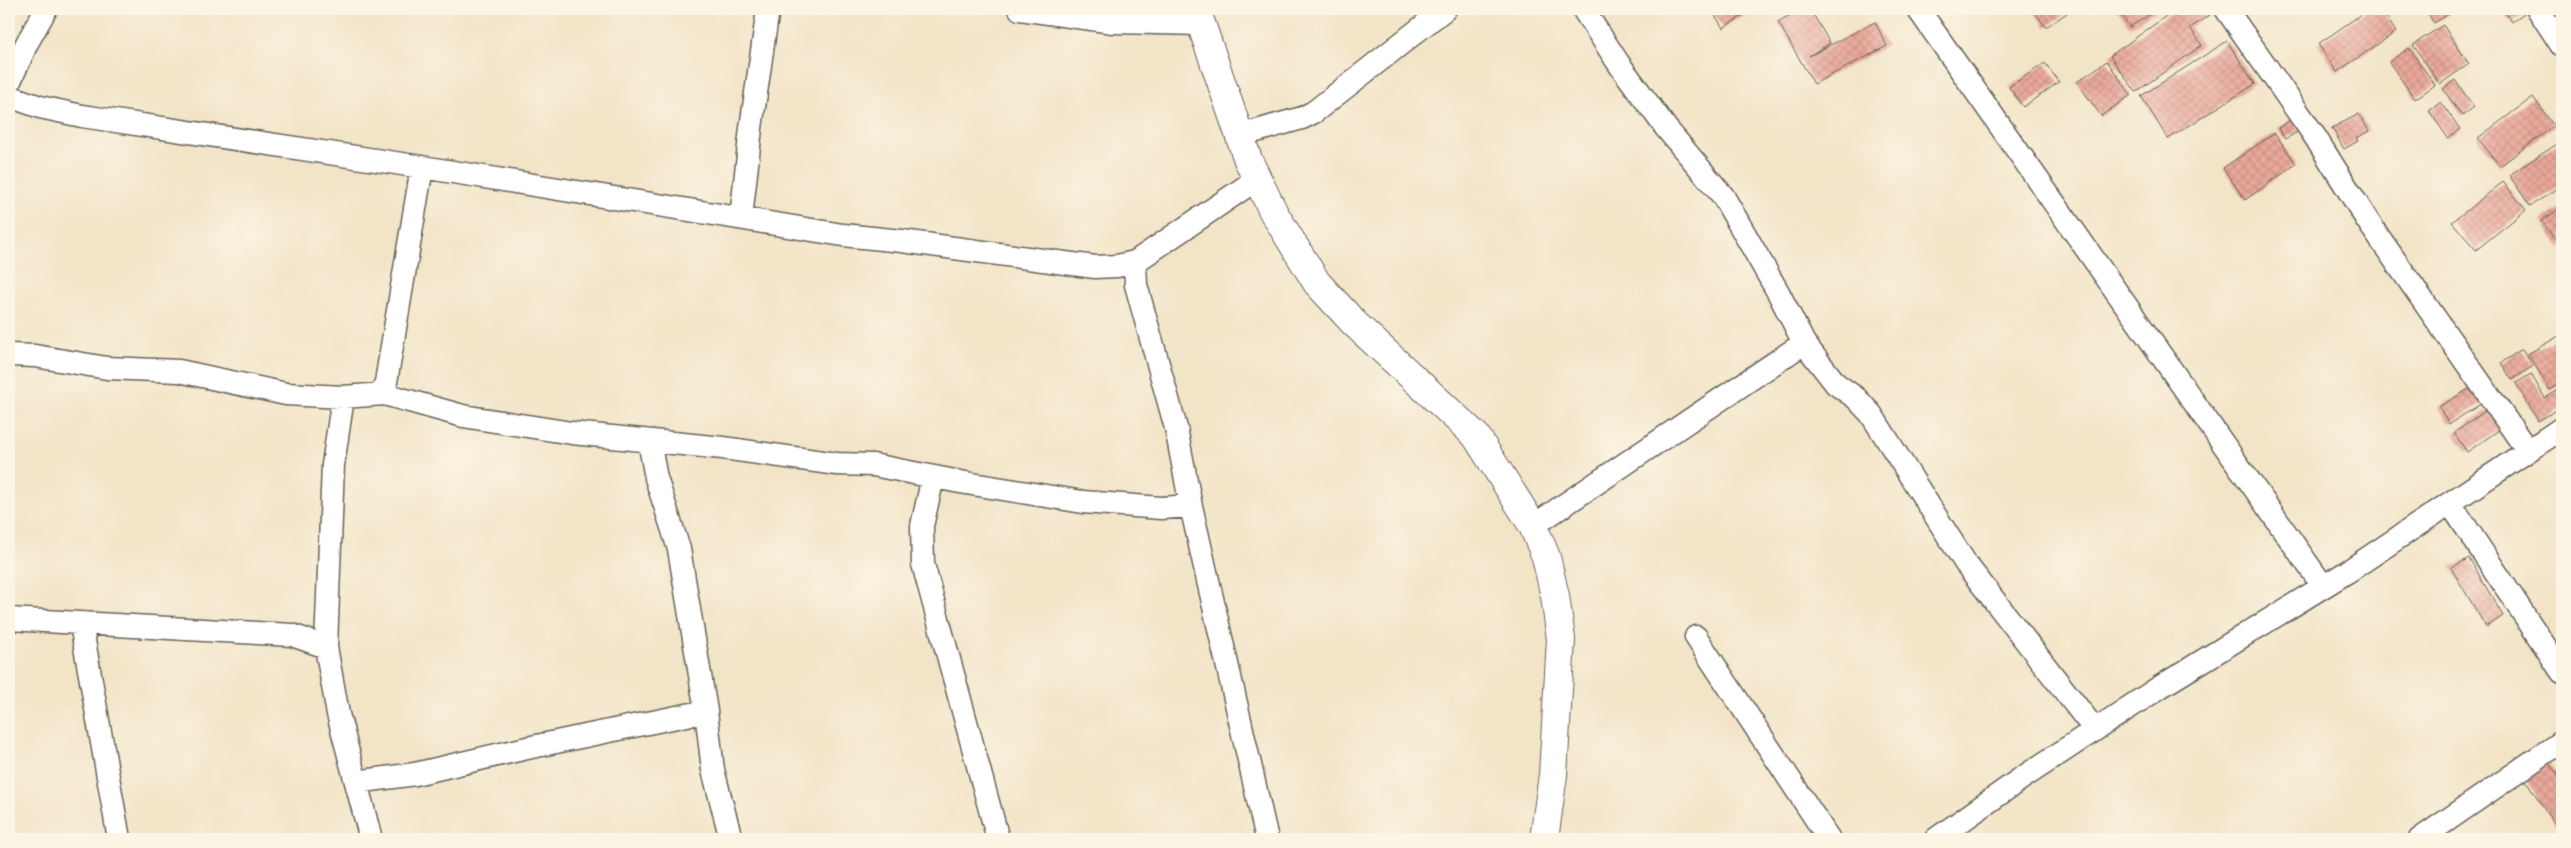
<svg xmlns="http://www.w3.org/2000/svg" width="2571" height="848" font-family="'Old Standard TT',serif">
	<style>
		.building { fill: url(#building-cross-hatch) }
		.lines { fill: none; stroke-linecap: round; stroke-linejoin: round }
		.minor-casing { stroke: #676258; stroke-width: 25 }
		.tertiary-casing { stroke: #676258; stroke-width: 30 }
		.minor { stroke: #fff; stroke-width: 22 }
		.tertiary { stroke: #fff; stroke-width: 28 }
	</style>
	<defs>
		<pattern id="building-cross-hatch" width="8" height="8" patternUnits="userSpaceOnUse" patternTransform="scale(1.25)"><rect width="8" height="8" fill="#eaa99b"/><path d="M0 0l8 8M0 8l8-8" fill="none" stroke="#c89185"/></pattern>
	</defs>
	<rect width="100%" height="100%" fill="#fcf5e5"/>
	<filter id="ink" filterUnits="userSpaceOnUse"><feTurbulence type="fractalNoise" baseFrequency=".02" numOctaves="2"/><feDisplacementMap in="SourceGraphic" scale="10" xChannelSelector="R" yChannelSelector="G"/><feConvolveMatrix kernelMatrix="1 2 1 2 8 2 1 2 1" color-interpolation-filters="sRGB"/></filter>
	<filter id="wash" filterUnits="userSpaceOnUse"><feTurbulence type="fractalNoise" baseFrequency=".0096" numOctaves="4" result="noise"/><feDisplacementMap in="SourceGraphic" scale="20" xChannelSelector="R" yChannelSelector="G"/><feGaussianBlur stdDeviation="1.12" result="paint"/><feColorMatrix in="noise" values="0 0 0 0 0 0 0 0 0 0 0 0 0 0 0 0 0 1.4 0 .05"/><feComposite in="paint" operator="in"/></filter>
	<g filter="url(#wash)">
		<rect width="100%" height="100%" fill="#f2e4c7"/>
		<g id="blocks">
			<path class="building" d="M 1711,9 L 1750,9 L 1751,11 L 1723,28 Z
				M 1800,9 L 1810,9 L 1830,43 L 1809,56 L 1875,22 L 1887,46 L 1814,84 L 1778,22 Z
				M 2032,9 L 2073,9 L 2046,27 Z
				M 2117,9 L 2158,9 L 2130,27 Z
				M 2176,9 L 2205,9 L 2210,15 L 2190,28 L 2202,45 L 2136,92 L 2110,56 Z
				M 2369,9 L 2381,9 L 2396,32 L 2337,72 L 2318,44 Z
				M 2425,9 L 2457,9 L 2434,23 Z
				M 2502,9 L 2525,9 L 2527,11 L 2512,22 Z
				M 2443,25 L 2469,64 L 2440,84 L 2413,45 Z
				M 2227,41 L 2255,84 L 2168,139 L 2141,96 Z
				M 2409,48 L 2435,85 L 2415,99 L 2389,62 Z
				M 2107,61 L 2131,95 L 2101,116 L 2077,82 Z
				M 2045,63 L 2059,82 L 2023,107 L 2009,87 Z
				M 2455,80 L 2474,107 L 2462,116 L 2443,89 Z
				M 2533,97 L 2554,126 L 2500,166 L 2478,138 Z
				M 2441,102 L 2460,129 L 2448,138 L 2429,111 Z
				M 2359,114 L 2369,131 L 2356,138 L 2358,141 L 2344,149 L 2332,128 Z
				M 2292,119 L 2299,131 L 2285,139 L 2278,128 Z
				M 2275,133 L 2296,164 L 2245,200 L 2223,168 Z
				M 2562,141 L 2562,186 L 2530,206 L 2509,175 Z
				M 2503,182 L 2526,210 L 2476,250 L 2452,222 Z
				M 2562,207 L 2562,249 L 2542,221 Z
				M 2562,334 L 2562,383 L 2550,390 L 2528,354 Z
				M 2522,349 L 2533,366 L 2512,380 L 2501,363 Z
				M 2531,374 L 2545,398 L 2562,388 L 2562,407 L 2538,421 L 2516,383 Z
				M 2474,386 L 2484,402 L 2449,424 L 2439,407 Z
				M 2488,409 L 2502,428 L 2467,452 L 2454,433 Z
				M 2469,558 L 2503,616 L 2486,627 L 2451,568 Z
				M 2550,763 L 2562,782 L 2562,835 L 2525,779 Z"/>
		</g>
	</g>
	<g filter="url(#ink)">
		<use href="#blocks" fill-opacity="0" stroke="#676258" stroke-width="1"/>
		<g class="lines">
			<defs>
				<path id="minor" d="M 1020,9 L 1113,22 L 1201,24
					M 1583,9 L 1619,64 L 1666,128 L 1723,196 L 1778,292 L 1804,343 L 1836,384 L 1856,398 L 1871,414 L 1966,564 L 2095,730
					M 1918,9 L 2323,586
					M 2226,9 L 2312,132 L 2369,223 L 2527,450
					M 2538,9 L 2562,46
					M 9,83 L 27,43 L 46,9
					M 9,96 L 40,107 L 82,116 L 422,167 L 843,235 L 902,241 L 1095,267 L 1117,266 L 1135,262 L 1257,179
					M 1239,136 L 1302,118 L 1314,112 L 1445,9
					M 741,218 L 751,128 L 768,9
					M 9,355 L 35,356 L 107,368 L 179,371 L 286,394 L 343,397 L 384,394 L 463,416 L 572,433 L 723,448 L 837,464 L 873,465 L 960,482 L 1083,502 L 1161,508 L 1191,506 L 1176,428 L 1136,285 L 1135,262
					M 384,394 L 422,167
					M 649,441 L 656,478 L 679,549 L 706,711 L 713,770 L 731,839
					M 933,477 L 922,526 L 923,564 L 998,839
					M 2450,503 L 2562,672
					M 1191,506 L 1267,839
					M 1533,526 L 1804,343
					M 9,619 L 292,635 L 326,647 L 338,714 L 371,839
					M 81,624 L 119,839
					M 1696,637 L 1829,839
					M 326,647 L 333,465 L 343,397
					M 356,782 L 415,774 L 527,748 L 706,711
					M 1936,839 L 2022,778 L 2160,687 L 2347,572 L 2562,428
					M 2420,839 L 2562,741"/>
				<path id="tertiary" d="M 1196,9 L 1248,160 L 1274,213 L 1317,283 L 1355,324 L 1476,436 L 1533,526 L 1546,557 L 1555,596 L 1561,639 L 1553,775 L 1544,839"/>
			</defs>
			<use href="#minor" class="minor-casing"/>
			<use href="#tertiary" class="tertiary-casing"/>
			<use href="#minor" class="minor"/>
			<use href="#tertiary" class="tertiary"/>
		</g>
	</g>
	<rect width="2571" height="848" fill="none" stroke="#fcf5e5" stroke-width="30"/>
</svg>
